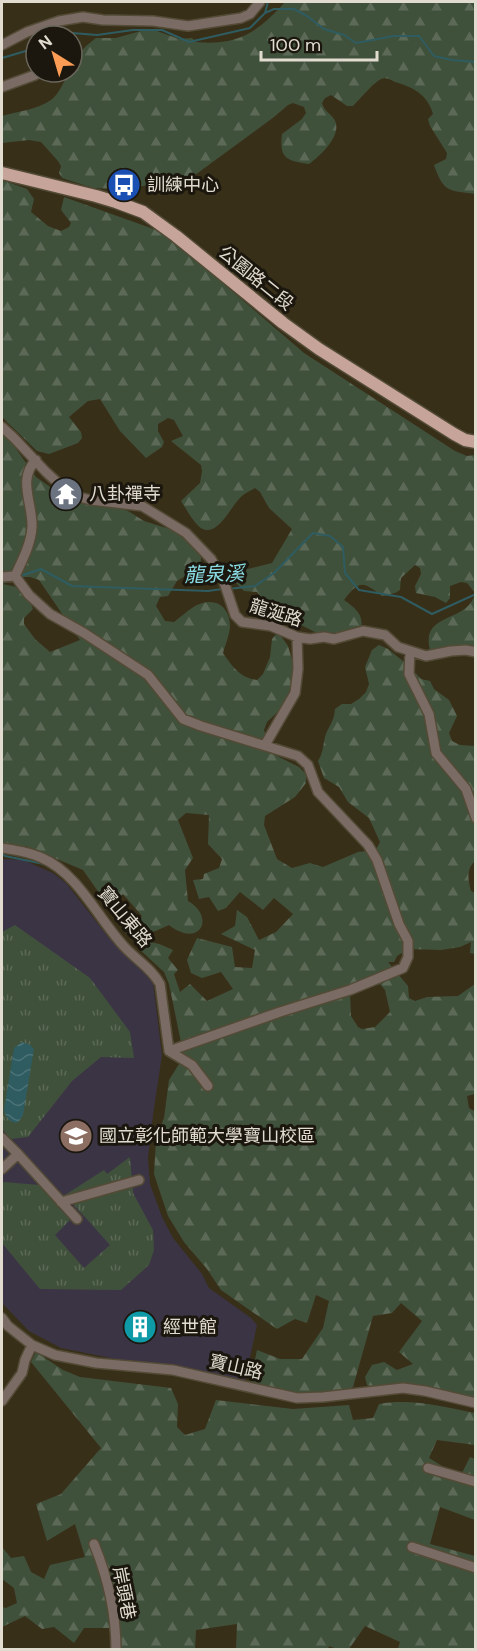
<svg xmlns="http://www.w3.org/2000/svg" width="477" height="1651" font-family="'DM Sans','Noto Sans TC',sans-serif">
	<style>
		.education { fill: #3b3444 }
		.grass { fill: url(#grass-tufts) }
		.forest { fill: url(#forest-firs); fill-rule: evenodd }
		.water { fill: url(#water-waves) }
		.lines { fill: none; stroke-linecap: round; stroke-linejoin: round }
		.stream { stroke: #2e5c61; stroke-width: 2 }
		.minor-casing { stroke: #534b36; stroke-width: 12 }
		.major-casing { stroke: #534b36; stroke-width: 15 }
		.minor { stroke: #7b6b65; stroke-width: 9 }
		.major { stroke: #c6a49a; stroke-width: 12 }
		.labels { text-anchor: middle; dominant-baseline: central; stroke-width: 6; stroke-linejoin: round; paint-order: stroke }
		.poi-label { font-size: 18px; fill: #e1dccf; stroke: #1b170e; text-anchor: start }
		.street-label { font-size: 18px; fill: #e1dccf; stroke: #1b170e }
		.water-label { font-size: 20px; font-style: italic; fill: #89dbe4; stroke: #1b170e }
	</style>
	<defs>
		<pattern id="grass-tufts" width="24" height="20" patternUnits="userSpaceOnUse" patternTransform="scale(1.5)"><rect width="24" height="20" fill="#40513b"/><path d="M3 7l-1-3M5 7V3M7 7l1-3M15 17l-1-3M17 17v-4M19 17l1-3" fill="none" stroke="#5b6956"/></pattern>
		<pattern id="forest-firs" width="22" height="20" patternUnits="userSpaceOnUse" patternTransform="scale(1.5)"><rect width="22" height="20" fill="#40513b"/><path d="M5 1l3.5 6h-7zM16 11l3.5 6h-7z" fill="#5b6956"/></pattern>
		<pattern id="water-waves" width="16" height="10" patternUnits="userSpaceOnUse" patternTransform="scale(1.5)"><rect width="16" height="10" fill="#2e5c61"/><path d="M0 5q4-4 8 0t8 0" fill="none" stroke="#4c7377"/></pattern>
	</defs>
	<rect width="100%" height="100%" fill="#382f19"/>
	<path class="education" d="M 2,859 L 23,860 L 53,873 L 66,883 L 109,938 L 150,977 L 153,983 L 162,1055 L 153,1115 L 148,1158 L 150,1184 L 162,1217 L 173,1238 L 202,1274 L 209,1288 L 251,1318 L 257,1325 L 244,1385 L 61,1348 L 29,1331 L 2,1303 Z"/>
	<path class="grass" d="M 15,925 L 90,978 L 130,1032 L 134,1058 L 101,1057 L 72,1081 L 28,1137 L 11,1139 L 2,1129 L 2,932 Z
		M 130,1157 L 133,1193 L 153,1230 L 154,1250 L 149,1265 L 121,1290 L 40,1289 L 2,1243 L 2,1184 L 4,1182 L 39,1185 L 70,1220 L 55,1235 L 84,1268 L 110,1245 L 65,1195 L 104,1170 L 107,1174 Z"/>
	<path class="forest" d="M 285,2 L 475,2 L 475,194 C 448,190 444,193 434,165 L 446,159 L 447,153 L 430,126 L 428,119 L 433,114 C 428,95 413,87 395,82 C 391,80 386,77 381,79 C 373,83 360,99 353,106 L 347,106 L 331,95 L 325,98 L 322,103 C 324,111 330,113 334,119 C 344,134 320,156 309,164 C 287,161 279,159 282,134 L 302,119 L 306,113 L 304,107 L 293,103 L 288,105 L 274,117 L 195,175 L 178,184 L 156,187 L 150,185 L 118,189 L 93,188 L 62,178 L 59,173 L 61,166 L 58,161 L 41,142 L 29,140 L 2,143 L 2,116 C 16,112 39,109 51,100 C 60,93 64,81 69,72 L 72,72 L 72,67 L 77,56 L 86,46 L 96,38 L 116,38 L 141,31 L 154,30 L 179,39 L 192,38 L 196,42 C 238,46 258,32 285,2 Z
		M 5,181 L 27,189 L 34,199 L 31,212 L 48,226 L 61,231 L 69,227 L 71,223 L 61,210 L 64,197 L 159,231 L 170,238 L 304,353 L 455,451 L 467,456 L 475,455 L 475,656 L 449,653 L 431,653 C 417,611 469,624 475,593 L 467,583 L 461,582 L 450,586 L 450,598 L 446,603 L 435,597 L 416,593 L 415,586 L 421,574 L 420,568 L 415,565 L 401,578 L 400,590 L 395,593 L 382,596 C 363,581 359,580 344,600 C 355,608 364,614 361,629 L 351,636 L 319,634 L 273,611 L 257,592 L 244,591 L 236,583 L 240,571 L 272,563 L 292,529 L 269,508 L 260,492 L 255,488 C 250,491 243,494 239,499 C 230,508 217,538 201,528 C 193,522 187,510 181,501 L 200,483 L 202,471 L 201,465 L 171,441 L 183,436 L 174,420 L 168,418 L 158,424 L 158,431 L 164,442 L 162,447 L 146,458 L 120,431 L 100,399 L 88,401 L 69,417 L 81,432 L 82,438 L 78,443 L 49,454 L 37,451 L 2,417 L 2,182 Z
		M 2,429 L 36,477 L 66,498 L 83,504 L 111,505 L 128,511 L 144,521 L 179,532 L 194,542 L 201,558 L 200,576 L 192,572 L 177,581 L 168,596 L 160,597 L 156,606 L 165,621 L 174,622 C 181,617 189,609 197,605 C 215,597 229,606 230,625 C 230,634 225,645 223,653 C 232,666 240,678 257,680 L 263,674 L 270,657 L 272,639 L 278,632 L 288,646 L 293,663 L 298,670 L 287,703 L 267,722 L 264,730 L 269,747 L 275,755 L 299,767 L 306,774 L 306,783 L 295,797 L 265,816 L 264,825 L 277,859 L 292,868 L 310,863 L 323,867 L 358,852 L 376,850 L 380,842 L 369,818 L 348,802 L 339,787 L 324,778 L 318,761 C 323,753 323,746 325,737 C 328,726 334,723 335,709 L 342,704 L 351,704 L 359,699 L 366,692 L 369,684 L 365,667 L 372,650 L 379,645 L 388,649 L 409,666 L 421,679 L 430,681 L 434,689 L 449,700 L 457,716 L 449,733 L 452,741 L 460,745 L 475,746 L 475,861 C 466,869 468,880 471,891 L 475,893 L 475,954 L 470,953 L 471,942 L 460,947 L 441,950 L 408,949 L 397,956 L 394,962 L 388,962 L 408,986 L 409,998 L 415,1001 L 427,997 L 458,996 L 475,984 L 475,1094 L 467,1096 L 469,1108 L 476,1112 L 475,1399 L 380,1389 L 367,1385 L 365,1377 L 372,1365 L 384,1362 L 397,1370 L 413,1364 L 399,1352 L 422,1321 L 401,1303 L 392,1313 L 373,1316 L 353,1387 C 323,1404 282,1392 250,1385 L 257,1350 L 280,1359 L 302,1359 L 323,1328 L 329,1301 L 316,1295 L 307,1323 L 295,1319 L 277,1329 L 221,1290 L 207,1269 L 184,1242 L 168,1216 L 154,1174 L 156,1139 L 164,1118 L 169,1080 L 181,1061 L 182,1047 L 169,984 L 164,972 L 138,948 C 149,937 161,945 173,950 L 168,958 L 178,970 L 174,974 L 180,992 L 190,984 L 207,1001 L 233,989 L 221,972 L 202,978 L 191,973 L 187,960 L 197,938 L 232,947 L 235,967 L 252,968 L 255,950 L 221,934 L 235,926 L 237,910 L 247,917 L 259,940 L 276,932 L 293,914 L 274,898 L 263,910 L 240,892 L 226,908 L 218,911 L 209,897 L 199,899 L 193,880 L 203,879 L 204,874 L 219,868 L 222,859 L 208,844 L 209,815 L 186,813 L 178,820 L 193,858 L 185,870 L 188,901 C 216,917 200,949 169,925 C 155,931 142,939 126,933 L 142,916 L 123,894 L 109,907 L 83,870 L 26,846 L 2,848 L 2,584 C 26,589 24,586 33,609 L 24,618 L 24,624 L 35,639 L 50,652 L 80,640 L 39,580 L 30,577 L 2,577 ZM 364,982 L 369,988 L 380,984 L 385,990 L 390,1012 L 375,1027 L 362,1029 L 358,1027 L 351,1016 L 350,993 Z
		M 36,1352 L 63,1370 L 80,1377 L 171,1388 L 178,1404 L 177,1427 L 185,1435 L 205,1429 L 216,1400 L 293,1409 L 349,1405 L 353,1420 L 373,1418 L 379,1404 C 411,1398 444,1407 475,1413 L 475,1445 L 437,1440 L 429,1458 L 460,1477 L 470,1457 L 475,1459 L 475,1520 L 440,1507 L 430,1544 L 475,1556 L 475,1649 L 398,1649 L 400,1642 L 365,1626 L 349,1649 L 337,1649 L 329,1646 L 328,1650 L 236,1649 L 237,1624 L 196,1630 L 195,1649 L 122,1649 L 114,1628 L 84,1628 L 74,1643 L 54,1627 L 42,1629 L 25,1616 L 2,1627 L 2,1607 L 6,1608 L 17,1603 L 14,1588 L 2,1579 L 2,1547 L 11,1558 L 24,1556 L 31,1572 L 44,1579 L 50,1565 L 85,1557 L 75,1524 L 47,1541 L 36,1504 L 61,1494 L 101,1448 L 31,1362 Z"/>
	<path class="water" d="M 22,1042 L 30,1045 L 34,1049 L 23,1115 L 20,1120 L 16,1123 C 9,1121 6,1118 4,1110 L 14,1048 Z"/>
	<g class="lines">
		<path class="stream" d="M 265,13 L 268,2
			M 64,36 L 72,33 L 97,35 L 133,30 L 162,30 L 189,42 L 250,28 L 265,13 L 274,9 L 294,9 L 307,16 L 324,29 L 344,35 L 356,43 L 394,36 L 419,36 L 434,56 L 452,60 L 476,62
			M 2,58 L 36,48
			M 18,577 L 41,569 L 72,586 L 208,591 L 222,589
			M 2,583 L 10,580
			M 228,589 L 255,586 L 274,573 L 313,533 L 330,536 L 343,547 L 345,573 L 359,590 L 401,597 L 432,614 L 476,594
			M 2,853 L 5,856 L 44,864 L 55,871"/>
		<defs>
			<path id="minor" d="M 2,45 L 27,32 L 59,21 L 83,17 L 103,20 L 153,21 L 188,26 L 241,18 L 250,14 L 260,2
				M 2,87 L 35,75
				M 2,427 L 14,438 L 46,472 L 71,495 L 91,500 L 142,506 L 186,533 L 211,559 L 224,582 L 235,615 L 242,622 L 271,626 L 297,637 L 310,639 L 324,637 L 334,639 L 363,631 L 385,635 L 398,647 L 426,656 L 451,651 L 466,650 L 476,652
				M 15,576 L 29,595 L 50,614 L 84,633 L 148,675 L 183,719 L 201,726 L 298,756 L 308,765 L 318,792 L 368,845 L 377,860 L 399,924 L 408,941 L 408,957 L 403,968 L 350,990 L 280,1012 L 169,1051
				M 2,577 L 15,576 C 22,561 31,544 32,527 C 33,504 17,479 36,460
				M 410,651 L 409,674 L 429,714 L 436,753 L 466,789 L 476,818
				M 265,745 L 295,693 L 298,669 L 297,637
				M 2,848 C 15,850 30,852 42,858 C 77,873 97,916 121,943 C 133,958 151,967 160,984 L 169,1051
				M 169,1051 L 192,1065 L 208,1086
				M 2,1138 L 18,1154 L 2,1169
				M 18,1154 L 77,1219
				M 61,1202 L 139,1180
				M 2,1318 L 8,1326 L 32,1345 L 55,1355 L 96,1363 L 173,1370 L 297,1398 L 323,1397 L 403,1388 L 425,1391 L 476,1403
				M 2,1401 L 22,1373 L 25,1360 L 32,1345
				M 428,1468 L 476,1482
				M 94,1544 C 108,1578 116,1612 116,1650
				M 412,1547 L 476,1568"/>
			<path id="major" d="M 2,173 L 96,196 L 116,202 L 143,212 L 176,236 L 283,323 L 319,349 L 454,434 L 465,440 L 476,442"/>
		</defs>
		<use href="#minor" class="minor-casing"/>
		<use href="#major" class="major-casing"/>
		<use href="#minor" class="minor"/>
		<use href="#major" class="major"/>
	</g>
	<defs>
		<symbol id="bus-disc" viewBox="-11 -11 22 22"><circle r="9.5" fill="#1a4fb4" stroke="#1b170e"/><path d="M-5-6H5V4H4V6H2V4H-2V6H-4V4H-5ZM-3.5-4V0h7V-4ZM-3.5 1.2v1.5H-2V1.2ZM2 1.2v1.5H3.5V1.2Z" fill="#fff"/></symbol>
		<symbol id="temple-disc" viewBox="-11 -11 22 22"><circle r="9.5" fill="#6b7280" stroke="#1b170e"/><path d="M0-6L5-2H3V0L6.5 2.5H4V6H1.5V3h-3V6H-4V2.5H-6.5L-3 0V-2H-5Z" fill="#fff"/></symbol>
		<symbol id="university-disc" viewBox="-11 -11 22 22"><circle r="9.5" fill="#8d6e63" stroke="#1b170e"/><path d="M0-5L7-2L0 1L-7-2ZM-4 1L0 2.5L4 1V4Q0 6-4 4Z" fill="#fff"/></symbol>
		<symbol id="building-disc" viewBox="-11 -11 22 22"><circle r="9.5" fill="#0f9aa8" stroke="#1b170e"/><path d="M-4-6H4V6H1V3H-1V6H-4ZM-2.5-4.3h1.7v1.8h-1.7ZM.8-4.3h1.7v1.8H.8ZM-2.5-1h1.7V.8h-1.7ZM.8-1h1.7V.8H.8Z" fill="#fff"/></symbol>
	</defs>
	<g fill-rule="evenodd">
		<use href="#bus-disc" x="105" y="166" width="38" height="38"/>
		<use href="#temple-disc" x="47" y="475" width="38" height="38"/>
		<use href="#university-disc" x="57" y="1117" width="38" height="38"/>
		<use href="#building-disc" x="121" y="1308" width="38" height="38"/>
	</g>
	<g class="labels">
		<g class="poi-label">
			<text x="147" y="185">訓練中心</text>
			<text x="89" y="494">八卦禪寺</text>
			<text x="99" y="1136">國立彰化師範大學寶山校區</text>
			<text x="163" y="1327">經世館</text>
		</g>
		<g class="street-label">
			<text transform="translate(256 278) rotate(39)">公園路二段</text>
			<text transform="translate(276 613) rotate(17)">龍涎路</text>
			<text transform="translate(125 917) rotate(50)">寶山東路</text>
			<text transform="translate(236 1367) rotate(13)">寶山路</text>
			<text transform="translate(124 1593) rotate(79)">岸頭巷</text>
		</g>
		<g class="water-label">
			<text transform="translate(214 574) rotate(-2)">龍泉溪</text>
		</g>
	</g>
	<rect width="477" height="1651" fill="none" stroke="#e1dccf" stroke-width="6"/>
	<g transform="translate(54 54) rotate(323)"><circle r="28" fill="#1b170e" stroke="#6a665b" stroke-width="1.5"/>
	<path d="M0-4.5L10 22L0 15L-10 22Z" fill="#fd9c55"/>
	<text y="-9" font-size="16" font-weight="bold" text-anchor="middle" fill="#e1dccf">N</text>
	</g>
	<path d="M261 51v9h116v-9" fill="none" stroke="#e1dccf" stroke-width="3"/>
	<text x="270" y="51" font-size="18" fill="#e1dccf" stroke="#1b170e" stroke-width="4.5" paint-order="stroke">100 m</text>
</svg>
